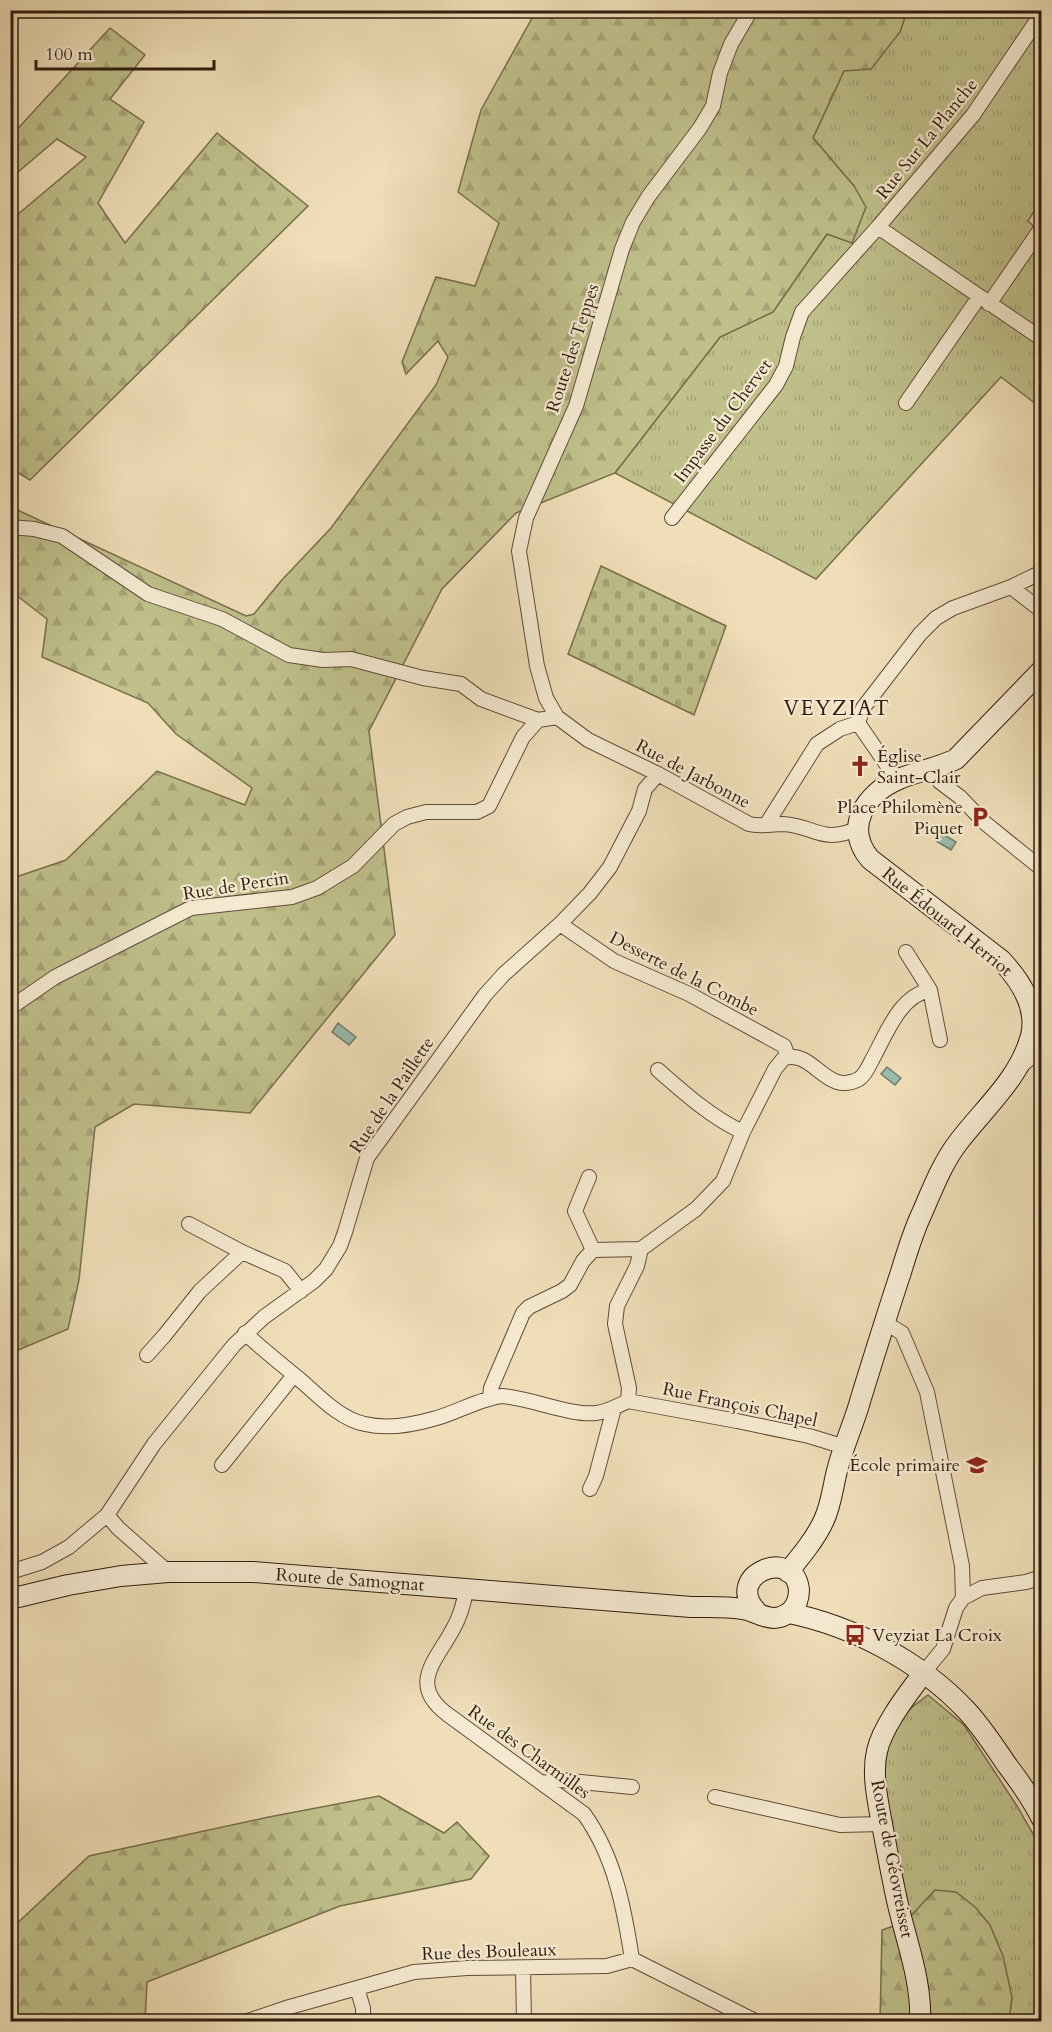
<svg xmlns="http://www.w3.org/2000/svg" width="1052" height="2032" font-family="Cardo,serif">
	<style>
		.grass { fill: url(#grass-tufts); stroke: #786e4c; stroke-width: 1.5 }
		.forest { fill: url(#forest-firs); stroke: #786e4c; stroke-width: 1.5 }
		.cemetery { fill: url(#cemetery-stones); stroke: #786e4c; stroke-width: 1.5 }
		.water { fill: url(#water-ripples); stroke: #707c6e; stroke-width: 1.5 }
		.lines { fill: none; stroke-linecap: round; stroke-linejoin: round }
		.street-casing { stroke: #614c39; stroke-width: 16 }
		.secondary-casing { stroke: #321c0f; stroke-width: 22 }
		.street { stroke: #f5ead1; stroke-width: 14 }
		.secondary { stroke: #f5ead1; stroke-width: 20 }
		.labels { text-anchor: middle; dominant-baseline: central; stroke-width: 4.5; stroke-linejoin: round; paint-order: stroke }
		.street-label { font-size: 18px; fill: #321c0f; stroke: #f5ead1 }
		.poi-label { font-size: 18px; fill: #321c0f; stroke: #f5ead1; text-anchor: start }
		.quarter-label { font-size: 21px; letter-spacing: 1.5px; fill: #321c0f; stroke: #f5ead1 }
	</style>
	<defs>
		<pattern id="grass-tufts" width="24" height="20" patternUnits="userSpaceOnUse" patternTransform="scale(1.5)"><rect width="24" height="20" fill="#bfc08a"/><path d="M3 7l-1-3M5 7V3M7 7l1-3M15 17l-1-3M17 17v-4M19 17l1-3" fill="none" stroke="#a5a476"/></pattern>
		<pattern id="forest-firs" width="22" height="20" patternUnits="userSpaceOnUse" patternTransform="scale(1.5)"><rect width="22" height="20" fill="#bfc08a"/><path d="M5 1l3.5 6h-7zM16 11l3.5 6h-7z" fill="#a5a476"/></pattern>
		<pattern id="cemetery-stones" width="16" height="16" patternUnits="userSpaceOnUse" patternTransform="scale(1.5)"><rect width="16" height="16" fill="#bfc08a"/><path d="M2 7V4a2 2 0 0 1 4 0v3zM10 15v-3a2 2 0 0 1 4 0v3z" fill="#a5a476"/></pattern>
		<pattern id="water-ripples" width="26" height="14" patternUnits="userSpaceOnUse" patternTransform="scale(1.5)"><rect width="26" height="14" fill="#9abcad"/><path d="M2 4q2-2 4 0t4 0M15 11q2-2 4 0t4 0" fill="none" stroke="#85a194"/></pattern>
	</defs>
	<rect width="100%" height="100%" fill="#efdeb8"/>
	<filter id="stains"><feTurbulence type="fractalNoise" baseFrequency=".00333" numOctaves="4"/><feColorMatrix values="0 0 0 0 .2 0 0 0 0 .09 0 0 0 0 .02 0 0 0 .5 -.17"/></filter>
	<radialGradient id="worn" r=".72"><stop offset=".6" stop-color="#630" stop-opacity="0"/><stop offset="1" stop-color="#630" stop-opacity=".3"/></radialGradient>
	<path class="grass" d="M 907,11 L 1041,11 L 1041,200 L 1028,221 L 1041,233 L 1041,408 L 1001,377 L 816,579 L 615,473 L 720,337 L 773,312 L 827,234 L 852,242 L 854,186 L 813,138 L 844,71 L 900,32 Z
		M 928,1695 L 964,1725 L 1017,1806 L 1041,1848 L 1041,2021 L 1009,2021 L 1012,1997 L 905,1922 L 881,1780 L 889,1745 L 902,1715 Z"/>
	<path class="forest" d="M 536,11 L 907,11 L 900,32 L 871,69 L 844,71 L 813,138 L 854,186 L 866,207 L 852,243 L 827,234 L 773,312 L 720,337 L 615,473 L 516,513 L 442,589 L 369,731 L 395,935 L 250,1113 L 134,1104 L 95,1127 L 79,1280 L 68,1329 L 11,1353 L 10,879 L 66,860 L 157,771 L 245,805 L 252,788 L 176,734 L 148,703 L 42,657 L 47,619 L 11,591 L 11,507 L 246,616 L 254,614 L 281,581 L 331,528 L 436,385 L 448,357 L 438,341 L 406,374 L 402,362 L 436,277 L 475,286 L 499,223 L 458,192 L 481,110 Z
		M 110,28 L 145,55 L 110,99 L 144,122 L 98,203 L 125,243 L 217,133 L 308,206 L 30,480 L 17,472 L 11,490 L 11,220 L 86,157 L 57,139 L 11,178 L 11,136 Z
		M 379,1796 L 444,1833 L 457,1822 L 489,1856 L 471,1879 L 340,1906 L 147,1982 L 145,2021 L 11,2021 L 11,1929 L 89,1856 L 269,1817 Z
		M 935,1890 L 956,1892 L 975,1907 L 990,1925 L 1003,1956 L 1012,1997 L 1009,2021 L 880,2022 L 882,1930 L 905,1922 Z"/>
	<path class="cemetery" d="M 601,566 L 726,626 L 694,715 L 568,654 Z"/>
	<path class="water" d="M 941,833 L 956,842 L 951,850 L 936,841 Z
		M 338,1023 L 356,1037 L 349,1045 L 332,1032 Z
		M 887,1067 L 901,1078 L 895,1085 L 881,1074 Z"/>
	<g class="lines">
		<defs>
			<path id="street" d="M 751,10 L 731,44 L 720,73 L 713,106 L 700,128 L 648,197 L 633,222 L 622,249 L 576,406 L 526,518 L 519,551 L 537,666 L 546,698 L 557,717 L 588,740 L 658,774 L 749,824 C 760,827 771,824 783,824 C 815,826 821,844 857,829
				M 878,227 L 1042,339
				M 989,304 L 1042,227
				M 906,403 L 979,297
				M 672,518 L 776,385 L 786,366 L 793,337 L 802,312 L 878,227 L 973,115 L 1042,13
				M 10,527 L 34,529 L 62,536 L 148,594 L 222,619 L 289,655 L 323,660 L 351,659 L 423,678 L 461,684 L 481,699 L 538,720
				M 1011,587 L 1042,611
				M 858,723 L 863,708 L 920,634 L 936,618 L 953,608 L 1011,587 L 1042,572
				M 858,723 L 889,768 L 899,779
				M 929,769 L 940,782 L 960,797 L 985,823 L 1042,869
				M 766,825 L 817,744 L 840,729 L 858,723
				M 560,924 L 614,961 L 689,994 L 784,1046 L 788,1057
				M 906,952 L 930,990 L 940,1040
				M 10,1008 L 55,977 L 191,908 L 292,897 L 317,888 L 353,866 L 394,824 L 407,817 L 426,812 L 477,812 L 489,806 L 523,737 L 538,720 L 557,717
				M 1021,1066 L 1042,1048
				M 658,1070 C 682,1091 713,1119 743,1132
				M 589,1177 L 575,1211 L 593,1250
				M 189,1224 L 242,1252 L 285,1271 L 301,1291
				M 884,1322 L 902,1333 L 927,1392 L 962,1566 L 963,1598
				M 245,1333 C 262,1349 280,1363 298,1378 C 317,1394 339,1419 365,1424 C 386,1429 412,1425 433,1419 C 457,1413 478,1399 502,1396 C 530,1398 571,1416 596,1413 C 607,1412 618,1406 628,1401 L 737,1421 L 809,1436 L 845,1447
				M 147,1355 L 164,1336 L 200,1291 L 242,1252
				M 490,1397 L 491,1388 L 523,1313 L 529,1307 L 562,1291 L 570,1285 L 583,1261 L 593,1250 L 641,1249
				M 628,1401 L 629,1388 L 615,1324 L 617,1306 L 637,1266 L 641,1249 L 696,1209 L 723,1181 L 743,1132 L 775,1069 L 784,1058 C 814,1049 826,1097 859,1079 C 865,1075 869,1066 872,1060 C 886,1035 899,996 930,990
				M 222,1465 L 294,1375
				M 590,1489 L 596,1476 L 614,1408
				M 107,1515 L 118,1528 L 168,1572
				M 10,1572 L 42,1562 L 69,1547 L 107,1515 L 154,1444 L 234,1345 L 264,1317 L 314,1281 L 326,1269 L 340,1246 L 345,1232 L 367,1158 L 485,995 L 504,974 L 560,924 L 590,893 L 610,867 L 639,811 L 645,789 L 658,774
				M 466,1589 C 464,1603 460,1617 453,1629 C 436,1661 408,1684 447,1714 L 584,1814 C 615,1857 624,1908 632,1959 L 757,2022
				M 924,1672 L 943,1649 L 956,1608 L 963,1598 L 982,1588 L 1026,1582 L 1042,1577
				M 543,1783 L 560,1780 L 632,1787
				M 715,1797 L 840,1825 L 882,1824
				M 523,1968 L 524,2022
				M 357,1988 L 363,2008 L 363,2022
				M 245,2022 L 286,2008 L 414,1972 L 467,1968 L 607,1966 L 632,1959"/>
			<path id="secondary" d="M 788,1572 C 801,1556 816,1538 824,1520 C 832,1503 833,1484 838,1467 C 844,1444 855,1421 861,1398 C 874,1356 887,1314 901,1272 C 907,1252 913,1232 922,1213 C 932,1190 942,1164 957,1144 C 983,1109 1019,1080 1031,1036 C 1038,1006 1020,980 1001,960 L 870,859 C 843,827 866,793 899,779 C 918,771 938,768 956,759 L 1042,670
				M 10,1599 L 68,1585 L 121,1576 L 168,1572 L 253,1572 L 691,1607 C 708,1607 726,1606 742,1609 C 753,1610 763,1618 774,1618 C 780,1618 786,1615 791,1611 C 796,1606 799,1598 799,1590 C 794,1544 719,1577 759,1614
				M 789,1613 C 853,1626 921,1662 966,1710 C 982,1727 994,1746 1007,1765 C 1020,1782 1032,1799 1042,1819
				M 920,2022 C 922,1984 908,1946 899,1909 C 892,1880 887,1849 881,1819 C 877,1797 872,1773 877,1751 C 883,1725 908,1694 924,1672"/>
		</defs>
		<use href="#street" class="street-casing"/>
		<use href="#secondary" class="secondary-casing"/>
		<use href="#street" class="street"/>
		<use href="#secondary" class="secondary"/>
	</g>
	<defs>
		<symbol id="church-bare" viewBox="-9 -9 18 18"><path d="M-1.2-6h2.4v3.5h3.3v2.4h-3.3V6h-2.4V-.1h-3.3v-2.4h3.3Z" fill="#8f2418" stroke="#f5ead1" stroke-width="2.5" paint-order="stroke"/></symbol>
		<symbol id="parking-bare" viewBox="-9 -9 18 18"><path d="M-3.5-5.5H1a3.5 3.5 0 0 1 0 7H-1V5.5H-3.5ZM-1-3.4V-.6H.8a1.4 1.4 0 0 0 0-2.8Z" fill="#8f2418" stroke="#f5ead1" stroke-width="2.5" paint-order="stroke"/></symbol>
		<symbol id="school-bare" viewBox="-9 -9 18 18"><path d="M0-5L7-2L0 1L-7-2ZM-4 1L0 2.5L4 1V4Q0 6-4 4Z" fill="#8f2418" stroke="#f5ead1" stroke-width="2.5" paint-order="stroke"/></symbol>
		<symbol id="bus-bare" viewBox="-9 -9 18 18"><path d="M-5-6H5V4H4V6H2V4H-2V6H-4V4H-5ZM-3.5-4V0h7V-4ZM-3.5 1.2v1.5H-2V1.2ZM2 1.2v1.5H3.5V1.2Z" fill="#8f2418" stroke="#f5ead1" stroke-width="2.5" paint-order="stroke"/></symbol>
	</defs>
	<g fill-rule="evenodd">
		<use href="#church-bare" x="845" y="751" width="30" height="30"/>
		<use href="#parking-bare" x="965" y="802" width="30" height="30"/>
		<use href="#school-bare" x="962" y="1450" width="30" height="30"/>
		<use href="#bus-bare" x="840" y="1620" width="30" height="30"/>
	</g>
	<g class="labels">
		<g class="street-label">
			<text transform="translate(927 139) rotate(-51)">Rue Sur La Planche</text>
			<text transform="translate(573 348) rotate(-72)">Route des Teppes</text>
			<text transform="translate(723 421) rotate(-53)">Impasse du Chervet</text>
			<text transform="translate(693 774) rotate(28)">Rue de Jarbonne</text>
			<text transform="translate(236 886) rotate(-9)">Rue de Percin</text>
			<text transform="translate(947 922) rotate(39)">Rue Édouard Herriot</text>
			<text transform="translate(684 974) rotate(27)">Desserte de la Combe</text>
			<text transform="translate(392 1095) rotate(-56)">Rue de la Paillette</text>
			<text transform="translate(740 1405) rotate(12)">Rue François Chapel</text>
			<text transform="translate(350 1580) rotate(4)">Route de Samognat</text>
			<text transform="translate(529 1752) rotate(36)">Rue des Charmilles</text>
			<text transform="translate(892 1859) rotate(79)">Route de Géovreisset</text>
			<text transform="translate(489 1952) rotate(-2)">Rue des Bouleaux</text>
		</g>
		<g class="poi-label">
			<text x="877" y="756">Église<tspan x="877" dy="21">Saint-Clair</tspan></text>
			<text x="963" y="807" text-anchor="end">Place Philomène<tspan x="963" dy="21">Piquet</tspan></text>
			<text x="960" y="1465" text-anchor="end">École primaire</text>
			<text x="872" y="1635">Veyziat La Croix</text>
		</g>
		<g class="quarter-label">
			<text x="837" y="708">VEYZIAT</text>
		</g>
	</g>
	<rect width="1052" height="2032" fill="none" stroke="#efdeb8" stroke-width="36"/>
	<rect x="12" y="12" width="1028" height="2008" fill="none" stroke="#321c0f" stroke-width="3"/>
	<rect x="18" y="18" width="1016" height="1996" fill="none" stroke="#321c0f" stroke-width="1.5"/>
	<path d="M36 60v9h178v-9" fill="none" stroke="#321c0f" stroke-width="3"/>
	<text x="45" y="60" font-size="18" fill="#321c0f" stroke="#f5ead1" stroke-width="4.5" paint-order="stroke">100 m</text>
	<rect width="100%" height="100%" filter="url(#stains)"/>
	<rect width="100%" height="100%" fill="url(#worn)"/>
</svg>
